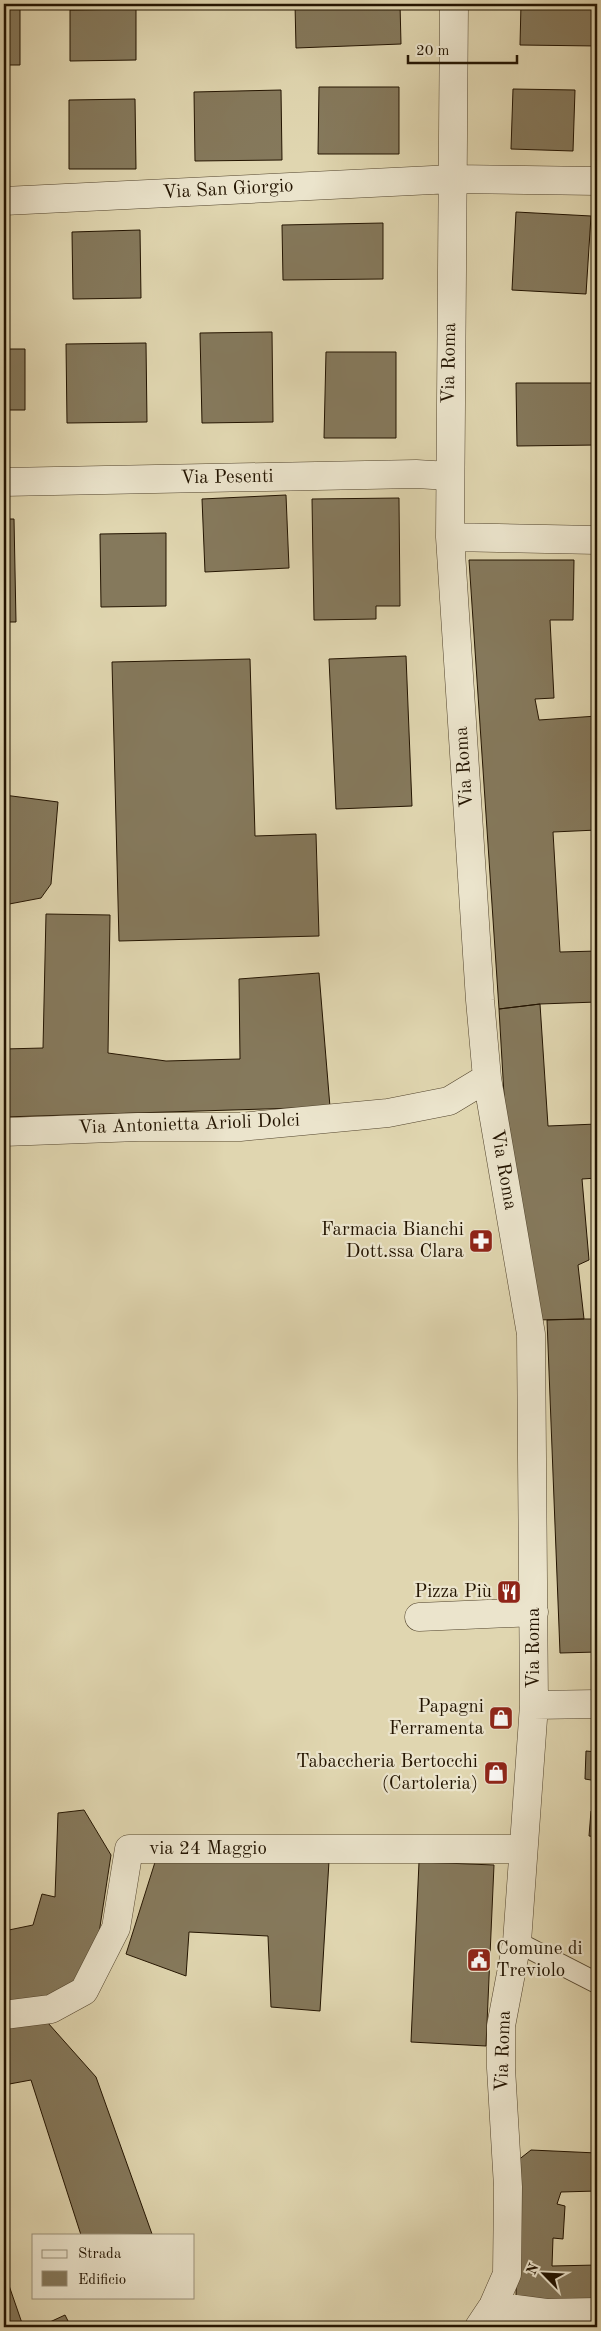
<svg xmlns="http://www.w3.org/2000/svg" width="601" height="2331" font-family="'Old Standard TT',serif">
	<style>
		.building { fill: #85795c; stroke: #231401 }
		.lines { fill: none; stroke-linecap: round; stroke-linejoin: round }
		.service-casing { stroke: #52442d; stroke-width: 22 }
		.minor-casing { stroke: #52442d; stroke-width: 29 }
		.service { stroke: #ebe4cc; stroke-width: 20 }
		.minor { stroke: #ebe4cc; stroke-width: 28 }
		.labels { text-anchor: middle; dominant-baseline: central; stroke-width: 4.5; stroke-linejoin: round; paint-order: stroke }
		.street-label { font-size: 19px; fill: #231401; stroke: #ebe4cc }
		.poi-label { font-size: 19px; fill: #231401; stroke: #ebe4cc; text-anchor: end }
	</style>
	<rect width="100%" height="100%" fill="#e0d6b0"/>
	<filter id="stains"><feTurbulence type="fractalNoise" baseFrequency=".004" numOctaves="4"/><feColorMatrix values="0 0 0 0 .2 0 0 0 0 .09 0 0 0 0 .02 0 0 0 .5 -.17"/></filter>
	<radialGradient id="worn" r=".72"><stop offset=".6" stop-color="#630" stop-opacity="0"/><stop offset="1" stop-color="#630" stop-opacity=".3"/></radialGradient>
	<path class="building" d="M 4,4 L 20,4 L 20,65 L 4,65 Z
		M 295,4 L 400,4 L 401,44 L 296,48 Z
		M 521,4 L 597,4 L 597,46 L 520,45 Z
		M 136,9 L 136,60 L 70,61 L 70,10 Z
		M 319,87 L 399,87 L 399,154 L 318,154 Z
		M 513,89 L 575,90 L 573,151 L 511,149 Z
		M 281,90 L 282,160 L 195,161 L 194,92 Z
		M 135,99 L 136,169 L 69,169 L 69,100 Z
		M 516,212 L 591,216 L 586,294 L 512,290 Z
		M 383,223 L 383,279 L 283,280 L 282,225 Z
		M 140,230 L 141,298 L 73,299 L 72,232 Z
		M 4,236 L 6,236 L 7,304 L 4,304 Z
		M 272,332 L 273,422 L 202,423 L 200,333 Z
		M 146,343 L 147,422 L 67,423 L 66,344 Z
		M 4,349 L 25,349 L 25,410 L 4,410 Z
		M 326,352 L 396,352 L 396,438 L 324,438 Z
		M 516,383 L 597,383 L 597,445 L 517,446 Z
		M 286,495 L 289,568 L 205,572 L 202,499 Z
		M 399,498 L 400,606 L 376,606 L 376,619 L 314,620 L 312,499 Z
		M 4,519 L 14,519 L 16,622 L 4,622 Z
		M 166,533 L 166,606 L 101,607 L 100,534 Z
		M 469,560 L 574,560 L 573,620 L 550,620 L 554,698 L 535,699 L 539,720 L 597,716 L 597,830 L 553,832 L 560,952 L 597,951 L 597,1002 L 540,1004 L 499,1009 Z
		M 406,656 L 412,806 L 336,809 L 329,659 Z
		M 250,659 L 255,836 L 316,834 L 319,936 L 119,941 L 112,662 Z
		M 4,795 L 58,802 L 51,884 L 41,898 L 4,905 Z
		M 46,914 L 110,915 L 108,1053 L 166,1061 L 240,1059 L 239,979 L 319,973 L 330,1107 L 4,1117 L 4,1049 L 43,1048 Z
		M 540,1004 L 548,1126 L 597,1124 L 597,1178 L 582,1179 L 589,1260 L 578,1265 L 584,1319 L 535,1320 L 506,1129 L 499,1009 Z
		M 584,1319 L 597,1319 L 597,1652 L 560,1653 L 547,1320 Z
		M 586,1751 L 597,1752 L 597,1781 L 585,1779 Z
		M 84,1810 L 111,1855 L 99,1933 L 81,1975 L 59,1996 L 4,2006 L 4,1931 L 33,1925 L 42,1894 L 55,1897 L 58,1813 Z
		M 591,1811 L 597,1811 L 597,1837 L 589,1836 Z
		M 156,1859 L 329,1861 L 320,2011 L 271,2007 L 268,1936 L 189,1932 L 186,1976 L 126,1954 Z
		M 419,1862 L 494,1865 L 486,2046 L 411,2042 Z
		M 592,1905 L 597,1905 L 597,1973 L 592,1973 Z
		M 48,2023 L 96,2077 L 152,2234 L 81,2235 L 31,2080 L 4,2085 L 4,2027 Z
		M 531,2150 L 597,2153 L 597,2191 L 561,2192 L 557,2204 L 565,2206 L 563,2239 L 553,2238 L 552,2266 L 597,2265 L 597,2305 L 516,2304 L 517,2161 Z
		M 4,2271 L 23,2326 L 19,2327 L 4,2327 Z
		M 65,2315 L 71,2327 L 39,2327 Z"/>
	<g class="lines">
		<defs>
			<path id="service" d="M 517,1942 L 597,1983"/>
			<path id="minor" d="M 454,4 L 450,537 L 480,1000 L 487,1078 L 531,1334 L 534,1705 L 517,1942 L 501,2026 L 501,2068 L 508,2187 L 507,2274 L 493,2306 L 479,2327
				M 4,201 L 453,179 L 597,181
				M 4,482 L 416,474 L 450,476
				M 450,537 L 597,540
				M 4,1132 L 138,1127 L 240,1127 L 388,1113 L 449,1101 L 487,1078
				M 419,1617 L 534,1612
				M 534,1705 L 597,1704
				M 4,2015 L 51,2009 L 84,1991 L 116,1928 L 129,1849 L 523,1849
				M 493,2306 L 546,2313 L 597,2312"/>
		</defs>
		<use href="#service" class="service-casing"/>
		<use href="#minor" class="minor-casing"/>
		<use href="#service" class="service"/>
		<use href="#minor" class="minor"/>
	</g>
	<defs>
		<symbol id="pharmacy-square" viewBox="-11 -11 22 22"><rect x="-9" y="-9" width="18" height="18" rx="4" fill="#8f2418" stroke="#ebe4cc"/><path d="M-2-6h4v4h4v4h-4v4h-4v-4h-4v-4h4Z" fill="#fff"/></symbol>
		<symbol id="restaurant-square" viewBox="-11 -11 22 22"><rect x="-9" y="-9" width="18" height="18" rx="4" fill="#8f2418" stroke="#ebe4cc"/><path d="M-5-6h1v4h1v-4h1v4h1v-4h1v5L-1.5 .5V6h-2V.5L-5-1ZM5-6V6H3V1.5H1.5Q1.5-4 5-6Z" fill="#fff"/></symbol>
		<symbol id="shop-square" viewBox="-11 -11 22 22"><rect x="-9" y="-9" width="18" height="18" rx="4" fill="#8f2418" stroke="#ebe4cc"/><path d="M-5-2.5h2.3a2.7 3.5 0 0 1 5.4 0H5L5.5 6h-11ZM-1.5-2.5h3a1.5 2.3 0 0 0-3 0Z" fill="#fff"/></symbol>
		<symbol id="civic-square" viewBox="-11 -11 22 22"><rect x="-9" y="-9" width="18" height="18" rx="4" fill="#8f2418" stroke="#ebe4cc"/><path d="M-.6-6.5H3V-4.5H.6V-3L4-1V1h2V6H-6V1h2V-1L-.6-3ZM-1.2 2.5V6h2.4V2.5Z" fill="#fff"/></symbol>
	</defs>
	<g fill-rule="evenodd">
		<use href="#pharmacy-square" x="467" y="1227" width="28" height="28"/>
		<use href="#restaurant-square" x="495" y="1578" width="28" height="28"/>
		<use href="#shop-square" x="487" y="1704" width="28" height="28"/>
		<use href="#shop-square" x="482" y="1759" width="28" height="28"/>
		<use href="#civic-square" x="465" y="1946" width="28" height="28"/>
	</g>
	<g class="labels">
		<g class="street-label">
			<text transform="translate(228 190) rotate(-3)">Via San Giorgio</text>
			<text transform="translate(450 363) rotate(-89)">Via Roma</text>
			<text transform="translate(227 478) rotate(-1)">Via Pesenti</text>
			<text transform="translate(465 767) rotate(-94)">Via Roma</text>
			<text transform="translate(189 1125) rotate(-2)">Via Antonietta Arioli Dolci</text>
			<text transform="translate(503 1170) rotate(80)">Via Roma</text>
			<text transform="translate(534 1648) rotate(-90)">Via Roma</text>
			<text x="208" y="1849">via 24 Maggio</text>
			<text transform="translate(504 2051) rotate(-88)">Via Roma</text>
		</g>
		<g class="poi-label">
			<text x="464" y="1230">Farmacia Bianchi<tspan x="464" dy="22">Dott.ssa Clara</tspan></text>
			<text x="492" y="1592">Pizza Più</text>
			<text x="484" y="1707">Papagni<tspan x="484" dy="22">Ferramenta</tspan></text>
			<text x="478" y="1762">Tabaccheria Bertocchi<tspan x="478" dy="22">(Cartoleria)</tspan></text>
			<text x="496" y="1949" text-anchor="start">Comune di<tspan x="496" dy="22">Treviolo</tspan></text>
		</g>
	</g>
	<rect width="601" height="2331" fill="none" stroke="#e0d6b0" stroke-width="20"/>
	<rect x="5" y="5" width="591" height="2321" fill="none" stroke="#231401" stroke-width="2.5"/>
	<rect x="10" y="10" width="581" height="2311" fill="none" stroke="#231401"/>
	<rect x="32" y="2234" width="162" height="65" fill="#ebe4cc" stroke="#9b917b"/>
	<rect x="42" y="2250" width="25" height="8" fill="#ebe4cc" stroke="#9b917b"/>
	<text x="78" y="2258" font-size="15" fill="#231401">Strada</text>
	<rect x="42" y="2271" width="25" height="15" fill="#85795c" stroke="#9b917b"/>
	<text x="78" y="2284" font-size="15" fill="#231401">Edificio</text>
	<g transform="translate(544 2274) rotate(294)" stroke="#ebe4cc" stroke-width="4" paint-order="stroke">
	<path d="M0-4L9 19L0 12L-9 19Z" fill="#231401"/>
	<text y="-8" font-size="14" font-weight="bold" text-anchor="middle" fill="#231401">N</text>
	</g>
	<path d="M408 55v8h109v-8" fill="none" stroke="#231401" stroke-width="2.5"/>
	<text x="416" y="55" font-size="15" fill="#231401" stroke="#ebe4cc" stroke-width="4" paint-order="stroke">20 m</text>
	<rect width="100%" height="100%" filter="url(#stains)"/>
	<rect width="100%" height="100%" fill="url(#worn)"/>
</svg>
